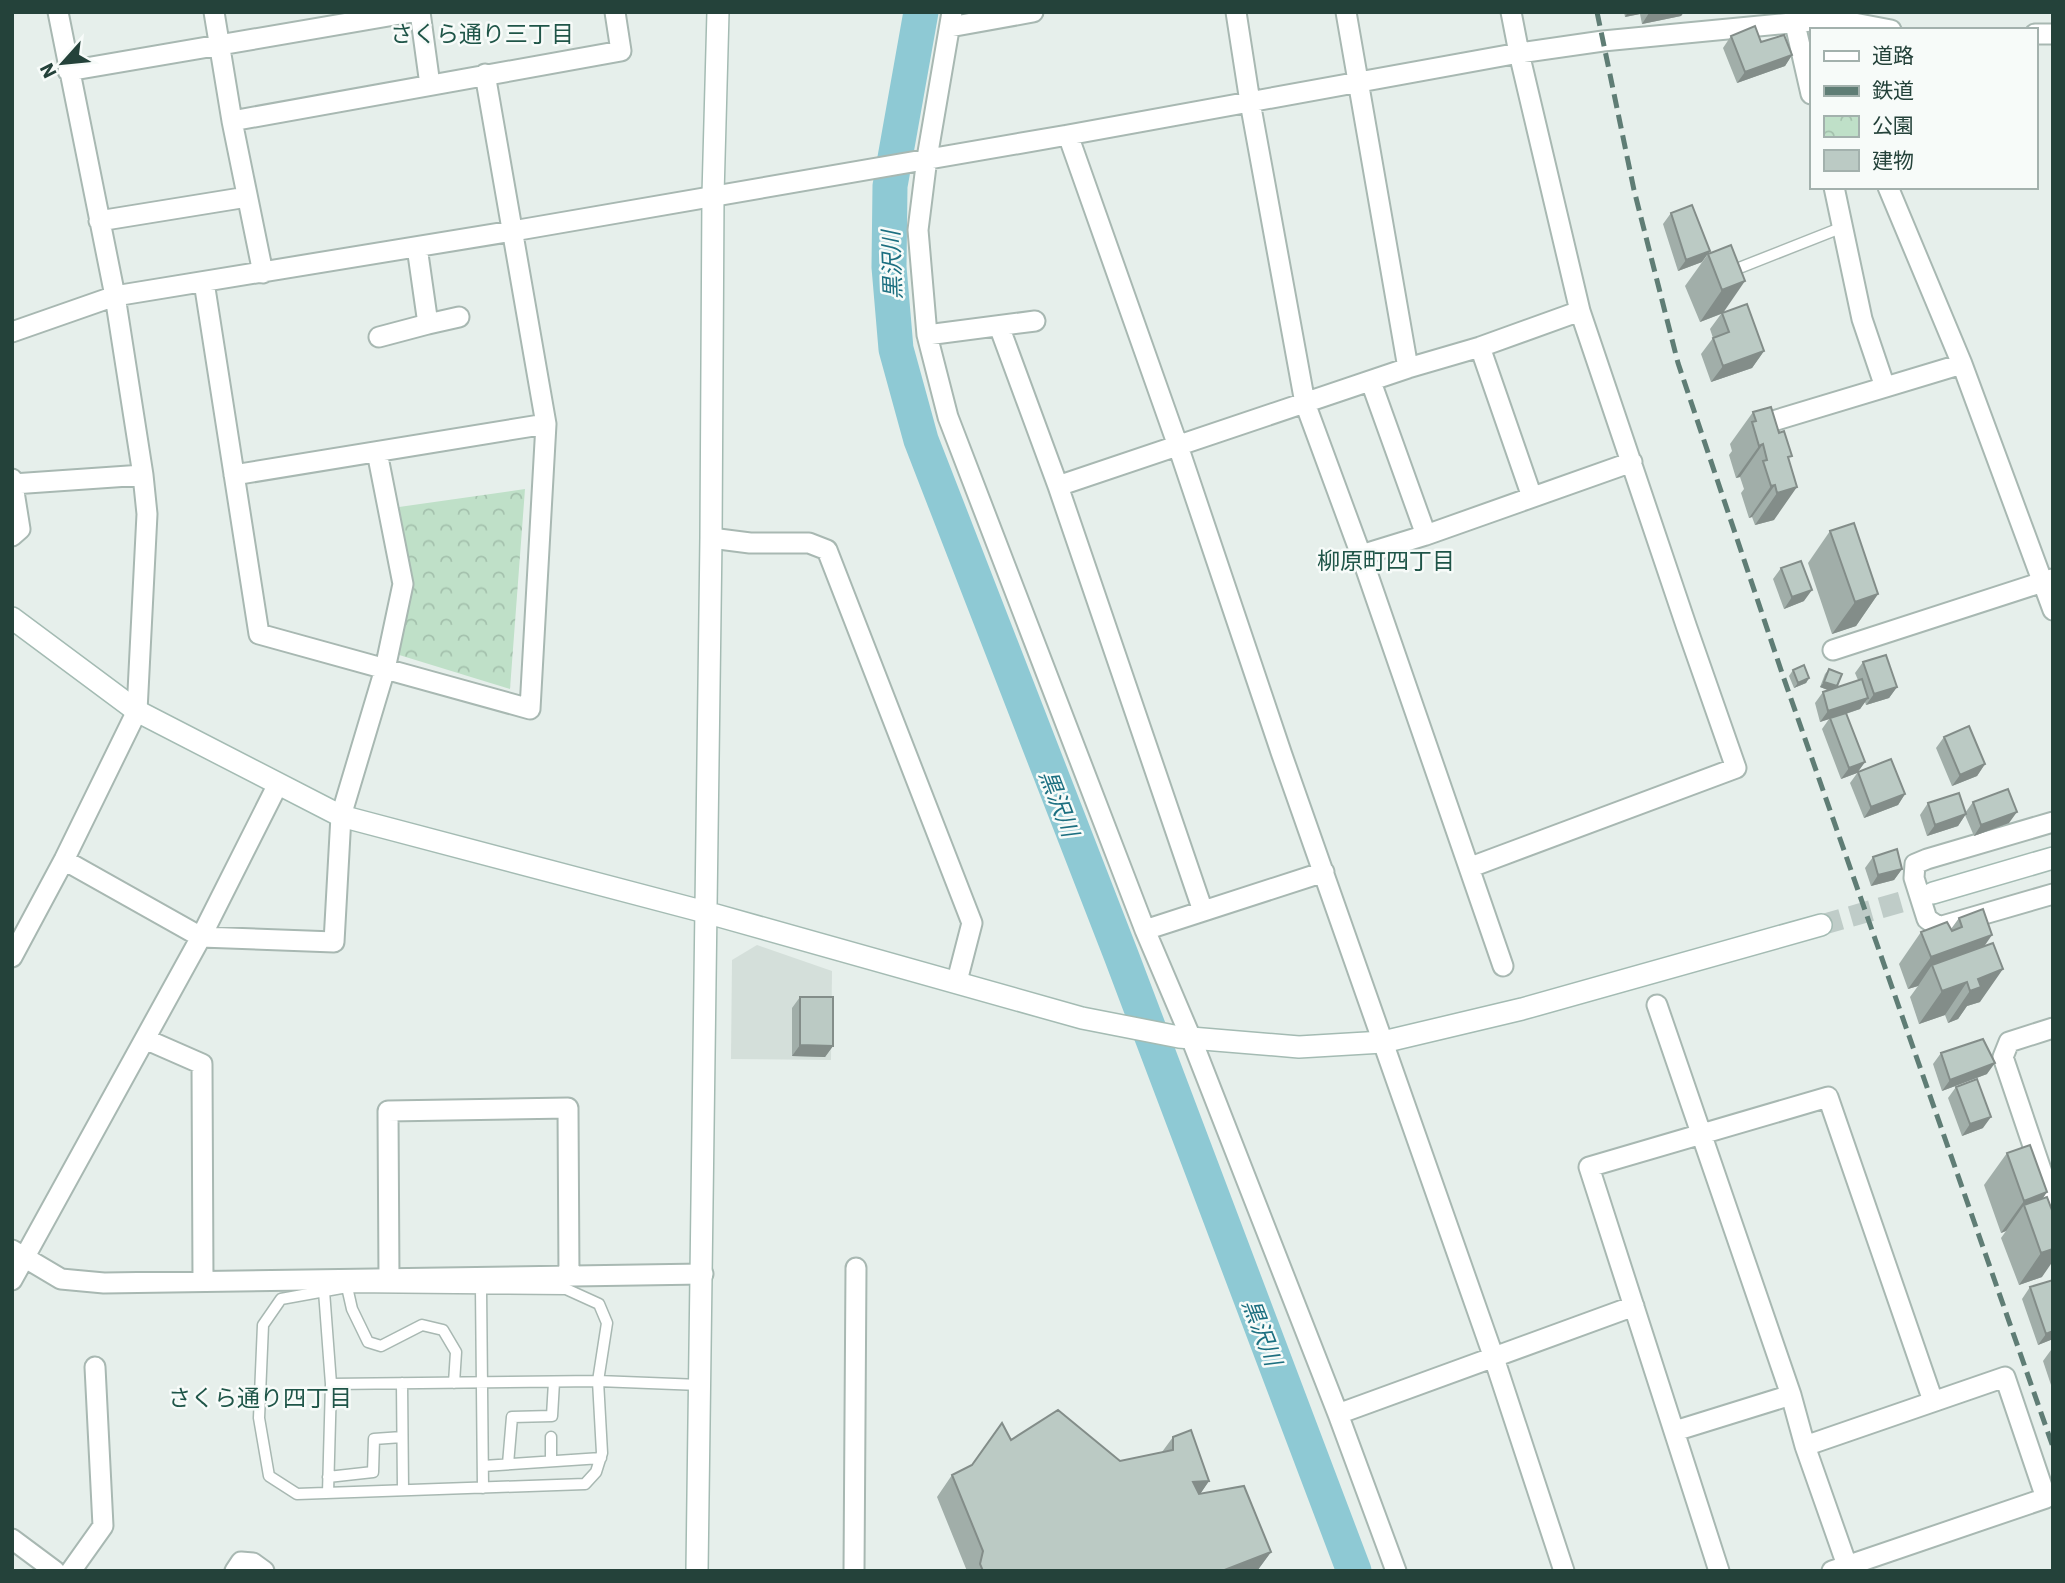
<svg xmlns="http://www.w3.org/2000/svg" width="2065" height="1583" font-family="'IBM Plex Sans','Noto Sans JP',sans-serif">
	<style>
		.built { fill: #d4dfda }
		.park { fill: url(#park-crowns) }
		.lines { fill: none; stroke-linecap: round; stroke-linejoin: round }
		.river { stroke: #8ec9d4; stroke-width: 35 }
		.secondary-tunnel { stroke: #bfccc8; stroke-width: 21; stroke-dasharray: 21 10; stroke-linecap: butt }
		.lane-casing { stroke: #a8b8b2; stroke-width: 13 }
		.street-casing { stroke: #a8b8b2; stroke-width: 23 }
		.secondary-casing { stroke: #a4bbb3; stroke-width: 24 }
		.lane { stroke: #fff; stroke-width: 10 }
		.street { stroke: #fff; stroke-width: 19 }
		.secondary { stroke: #fff; stroke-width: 21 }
		.rail { stroke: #5f7d75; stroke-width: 5; stroke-dasharray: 14 7; stroke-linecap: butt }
		.wall { fill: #a1aea9 }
		.shaded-wall { fill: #838d89 }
		.building { fill: #bbcac4; stroke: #838d89; stroke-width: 2 }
		.labels { text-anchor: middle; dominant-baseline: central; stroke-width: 5; stroke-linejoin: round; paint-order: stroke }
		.neighbourhood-label { font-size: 23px; fill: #1f5548; stroke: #f7fbf9 }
		.water-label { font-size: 23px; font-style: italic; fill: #1c6f80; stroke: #f7fbf9 }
	</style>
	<defs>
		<pattern id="park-crowns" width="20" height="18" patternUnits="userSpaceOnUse" patternTransform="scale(1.75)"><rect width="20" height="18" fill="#bfe0c8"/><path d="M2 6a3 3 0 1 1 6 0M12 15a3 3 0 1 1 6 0" fill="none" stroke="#a4c1ad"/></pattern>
	</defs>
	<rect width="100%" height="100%" fill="#e6efeb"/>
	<path class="built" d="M 757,945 L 832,971 L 831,1060 L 731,1059 L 732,960 Z"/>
	<path class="park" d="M 525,489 L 510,689 L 396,654 L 412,583 L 399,507 Z"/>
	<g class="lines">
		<path class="river" d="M 921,12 L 890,186 L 889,267 L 896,349 L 921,440 L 1121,955 L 1354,1571"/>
		<path class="secondary-tunnel" d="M 1821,925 L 1933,893"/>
		<defs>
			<path id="lane" d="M 1729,272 L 1843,227
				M 347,1287 L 566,1289 L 599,1304 L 607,1323 L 598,1381 L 602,1453 L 596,1472 L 585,1484 L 297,1494 L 269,1476 L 259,1418 L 263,1325 L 281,1299 Z
				M 347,1287 L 352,1309 L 368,1342 L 381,1346 L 422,1325 L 443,1330 L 456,1352 L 454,1383
				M 481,1288 L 483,1488
				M 324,1291 L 331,1384 L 328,1493
				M 402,1383 L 403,1490
				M 331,1384 L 598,1381 L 700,1385
				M 551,1461 L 551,1437
				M 508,1464 L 512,1417 L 552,1416 L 554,1382
				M 483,1466 L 601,1458
				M 328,1477 L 373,1472 L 374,1439 L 402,1437"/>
			<path id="street" d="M 214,12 L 232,121 L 263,273
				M 420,12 L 430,85
				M 952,12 L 927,158 L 918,230 L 927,335 L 948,417 L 1145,930 L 1191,1038 L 1338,1414 L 1396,1571
				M 1236,12 L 1250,102 L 1305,403 L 1361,555 L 1503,966
				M 1346,12 L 1408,368
				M 1795,24 L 1811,94
				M 950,27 L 1033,12
				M 2035,34 L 2053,34
				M 68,71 L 412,12
				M 232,121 L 621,51 L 615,12
				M 1068,135 L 1178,446 L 1282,755 L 1494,1358 L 1564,1571
				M 1834,187 L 1862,319 L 1885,387
				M 1888,187 L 1962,364 L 2053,610
				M 99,221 L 247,197
				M 204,282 L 259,634 L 530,709 L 546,424 L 485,74
				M 428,324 L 459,317
				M 999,326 L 1058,486 L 1203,911
				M 12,332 L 115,296 L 513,231 L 1068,135 L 1519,53 L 1603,41 L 1833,19 L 1891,30
				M 927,335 L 1035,321
				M 379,337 L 428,324 L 417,247
				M 1480,347 L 1532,497
				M 1371,382 L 1426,535
				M 1773,421 L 1962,364
				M 234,475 L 546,424
				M 12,479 L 20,529 L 12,536
				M 13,484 L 143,475
				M 1058,486 L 1408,368 L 1480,347 L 1580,311
				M 711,538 L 750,543 L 809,543 L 827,550 L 972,923 L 957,981
				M 1361,555 L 1426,535 L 1632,462
				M 1833,650 L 2052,579
				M 2053,822 L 1927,859 L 1915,864 L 1914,878 L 1927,919 L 1939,927 L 2053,894
				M 64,860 L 201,937 L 334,942 L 341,816 L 385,669 L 403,584 L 377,452
				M 1471,867 L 1736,768 L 1687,628 L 1580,311 L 1519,53 L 1511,12
				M 1145,930 L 1324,872
				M 12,957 L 64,860 L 137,711 L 147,514 L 143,475 L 115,296 L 58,12
				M 1657,1005 L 1791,1395 L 1805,1446 L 1849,1571
				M 2053,1028 L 2009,1042 L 2003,1057 L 2053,1205
				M 145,1039 L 202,1064 L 203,1281
				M 12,1250 L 61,1279 L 104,1283 L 703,1274
				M 389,1278 L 388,1111 L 568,1108 L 569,1276
				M 12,1280 L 201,937 L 278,784
				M 1338,1414 L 1634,1306
				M 1675,1431 L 1791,1395
				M 1805,1446 L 2005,1377 L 2046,1498 L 1832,1571
				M 12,1539 L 55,1571
				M 71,1571 L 103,1526 L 95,1367
				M 235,1571 L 241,1562 L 253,1563 L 264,1571
				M 854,1571 L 856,1268
				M 1719,1571 L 1589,1167 L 1828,1097 L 1933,1401"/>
			<path id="secondary" d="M 1833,19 L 1834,12
				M 12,618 L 137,711 L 341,816 L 705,912 L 1082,1018 L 1179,1037 L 1299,1047 L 1383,1042 L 1522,1009 L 1821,925
				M 1933,893 L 2053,858
				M 697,1571 L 711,538 L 713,195 L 718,12"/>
		</defs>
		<use href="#lane" class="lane-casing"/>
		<use href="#street" class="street-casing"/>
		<use href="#secondary" class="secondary-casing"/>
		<use href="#lane" class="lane"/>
		<use href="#street" class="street"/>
		<use href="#secondary" class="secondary"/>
		<path class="rail" d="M 1597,12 L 1634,190 L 1678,363 L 1783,676 L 2053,1447"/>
	</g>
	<path class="wall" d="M 1624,12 L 1684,12 L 1681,16 L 1642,24 L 1640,14 L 1625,17 Z
		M 1731,36 L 1761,42 L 1792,55 L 1785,66 L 1737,83 L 1723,48 Z
		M 1671,213 L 1702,262 L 1678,271 L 1663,224 Z
		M 1731,245 L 1724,312 L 1764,351 L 1752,368 L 1711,382 L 1701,354 L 1713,338 L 1710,329 L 1721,314 L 1700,322 L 1685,286 L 1708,254 Z
		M 1753,412 L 1779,433 L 1789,461 L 1774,520 L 1755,525 L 1752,517 L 1749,518 L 1741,493 L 1744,489 L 1740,477 L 1736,478 L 1729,455 L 1732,451 L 1730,444 Z
		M 1830,531 L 1878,594 L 1856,626 L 1832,634 L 1808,563 Z
		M 1781,568 L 1804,601 L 1784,609 L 1773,579 Z
		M 1863,662 L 1897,687 L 1889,698 L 1866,705 L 1865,702 L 1860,709 L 1846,714 L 1865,762 L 1857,773 L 1841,779 L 1822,729 L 1829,719 L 1820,722 L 1815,703 L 1823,692 L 1828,690 L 1820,687 L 1825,674 L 1829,669 L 1836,688 L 1858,680 L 1855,673 Z
		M 1793,670 L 1809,678 L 1806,683 L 1794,688 L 1789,676 Z
		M 1944,737 L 1985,764 L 1977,776 L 1952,786 L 1936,748 Z
		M 1858,772 L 1905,794 L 1898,805 L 1864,818 L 1850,783 Z
		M 1973,802 L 2009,823 L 1974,836 L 1965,815 L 1958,826 L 1927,836 L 1920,815 L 1928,803 L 1965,813 Z
		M 1873,857 L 1902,869 L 1894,880 L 1871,886 L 1865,868 Z
		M 1959,918 L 1984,946 L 1980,1002 L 1967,1006 L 1958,1019 L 1948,1023 L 1945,1015 L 1919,1024 L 1910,997 L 1918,986 L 1908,989 L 1899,964 L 1921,932 L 1951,929 Z
		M 800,997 L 833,1046 L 825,1057 L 792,1056 L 792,1008 Z
		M 1941,1053 L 1987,1074 L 1942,1091 L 1933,1064 Z
		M 1956,1087 L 1983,1128 L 1962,1136 L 1948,1098 Z
		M 2007,1153 L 2047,1192 L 2042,1199 L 2042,1277 L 2019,1285 L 2001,1238 L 2006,1231 L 2001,1233 L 1984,1185 Z
		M 2030,1287 L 2053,1339 L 2038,1345 L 2022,1299 Z
		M 2053,1349 L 2053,1391 L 2043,1361 L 2051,1350 Z
		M 1173,1437 L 1209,1481 L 1200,1494 L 1271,1552 L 1257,1571 L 967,1571 L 937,1497 L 952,1475 L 972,1465 L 1011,1440 L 1120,1461 L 1162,1452 Z"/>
	<path class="shaded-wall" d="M 1628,12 L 1641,12 L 1640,14 L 1625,17 Z
		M 1652,12 L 1684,12 L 1681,16 L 1642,24 L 1649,13 Z
		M 1792,55 L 1785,66 L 1737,83 L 1745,72 Z
		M 1710,251 L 1702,262 L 1678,271 L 1686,260 Z
		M 1745,281 L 1723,313 L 1700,322 L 1722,290 Z
		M 1764,351 L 1752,368 L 1711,382 L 1723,366 Z
		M 1763,444 L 1740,477 L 1736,478 L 1759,446 Z
		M 1775,485 L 1752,517 L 1749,518 L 1771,486 Z
		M 1797,487 L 1774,520 L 1755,525 L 1777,493 Z
		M 1812,590 L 1804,601 L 1784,609 L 1792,597 Z
		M 1878,594 L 1856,626 L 1832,634 L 1855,602 Z
		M 1809,678 L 1806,683 L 1794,688 L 1798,683 Z
		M 1824,682 L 1837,686 L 1833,692 L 1820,687 Z
		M 1897,687 L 1889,698 L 1866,705 L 1874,694 Z
		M 1868,698 L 1860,709 L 1820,722 L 1828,711 Z
		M 1865,762 L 1857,773 L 1841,779 L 1849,768 Z
		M 1985,764 L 1977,776 L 1952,786 L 1960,775 Z
		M 1905,794 L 1898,805 L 1864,818 L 1871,807 Z
		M 2017,812 L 2009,823 L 1974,836 L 1981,825 Z
		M 1966,814 L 1958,826 L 1927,836 L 1935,825 Z
		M 1902,869 L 1894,880 L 1871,886 L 1878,875 Z
		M 1992,935 L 1970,967 L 1932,965 L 1918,986 L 1908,989 L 1931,957 Z
		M 2003,969 L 1980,1002 L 1967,1006 L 1958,1019 L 1948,1023 L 1978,979 Z
		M 1967,982 L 1945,1015 L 1919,1024 L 1942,991 Z
		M 800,1045 L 833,1046 L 825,1057 L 792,1056 Z
		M 1995,1063 L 1987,1074 L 1942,1091 L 1950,1080 Z
		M 1991,1117 L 1983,1128 L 1962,1136 L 1970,1124 Z
		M 2047,1192 L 2029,1218 L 2024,1205 L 2006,1231 L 2001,1233 L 2024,1201 Z
		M 2053,1249 L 2053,1261 L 2042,1277 L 2019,1285 L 2041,1253 Z
		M 2053,1331 L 2053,1339 L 2038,1345 L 2046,1334 Z
		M 1209,1481 L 1194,1503 L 1193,1482 Z
		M 1271,1552 L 1257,1571 L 1222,1571 Z"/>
	<path class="building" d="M 1755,26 L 1761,42 L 1784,35 L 1792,55 L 1745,72 L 1731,36 Z
		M 1692,205 L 1710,251 L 1686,260 L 1671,213 Z
		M 1731,245 L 1745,281 L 1722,290 L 1708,254 Z
		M 1747,304 L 1764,351 L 1723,366 L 1713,338 L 1729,332 L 1722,313 Z
		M 1771,407 L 1779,433 L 1784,431 L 1792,456 L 1788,457 L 1797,487 L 1777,493 L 1775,485 L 1771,486 L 1763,461 L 1767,460 L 1763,444 L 1759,446 L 1752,422 L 1756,421 L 1753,412 Z
		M 1854,523 L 1878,594 L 1855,602 L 1830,531 Z
		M 1801,561 L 1812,590 L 1792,597 L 1781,568 Z
		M 1886,655 L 1897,687 L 1874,694 L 1863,662 Z
		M 1804,665 L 1809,678 L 1798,683 L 1793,670 Z
		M 1829,669 L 1842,674 L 1837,686 L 1824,682 Z
		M 1862,679 L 1868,698 L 1828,711 L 1823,692 Z
		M 1846,713 L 1865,762 L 1849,768 L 1830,718 Z
		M 1969,726 L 1985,764 L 1960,775 L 1944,737 Z
		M 1891,759 L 1905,794 L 1871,807 L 1858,772 Z
		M 2008,789 L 2017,812 L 1981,825 L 1973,802 Z
		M 1959,793 L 1966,814 L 1935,825 L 1928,803 Z
		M 1897,849 L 1902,869 L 1878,875 L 1873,857 Z
		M 1983,909 L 1992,935 L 1931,957 L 1921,932 L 1947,922 L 1952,931 L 1962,927 L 1959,918 Z
		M 1993,943 L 2003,969 L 1978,979 L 1981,987 L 1970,991 L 1967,982 L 1942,991 L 1932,965 Z
		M 800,997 L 833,997 L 833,1046 L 800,1045 Z
		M 1983,1039 L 1995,1063 L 1950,1080 L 1941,1053 Z
		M 1977,1079 L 1991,1117 L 1970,1124 L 1956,1087 Z
		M 2030,1145 L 2047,1192 L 2024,1201 L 2007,1153 Z
		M 2047,1197 L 2053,1213 L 2053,1249 L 2041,1253 L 2024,1205 Z
		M 2053,1280 L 2053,1331 L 2046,1334 L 2030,1287 Z
		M 1058,1410 L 1120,1461 L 1173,1450 L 1173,1437 L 1191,1430 L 1209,1481 L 1193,1482 L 1199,1494 L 1244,1486 L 1271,1552 L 1222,1571 L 983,1571 L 980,1564 L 983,1551 L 952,1475 L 972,1465 L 1002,1423 L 1011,1440 Z"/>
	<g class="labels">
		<g class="neighbourhood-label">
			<text x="482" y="33">さくら通り三丁目</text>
			<text x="1386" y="560">柳原町四丁目</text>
			<text x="260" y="1397">さくら通り四丁目</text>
		</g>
		<g class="water-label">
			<text transform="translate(891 265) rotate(-92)">黒沢川</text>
			<text transform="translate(1060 803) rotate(69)">黒沢川</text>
			<text transform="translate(1263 1332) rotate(69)">黒沢川</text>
		</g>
	</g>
	<rect width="2065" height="1583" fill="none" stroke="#24423a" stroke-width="28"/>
	<rect x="1810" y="28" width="228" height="161" fill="#f7fbf9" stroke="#a3b1ad" stroke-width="2"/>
	<rect x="1824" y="51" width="35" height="10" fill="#ffffff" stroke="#a3b1ad" stroke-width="2"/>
	<text x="1872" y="63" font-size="21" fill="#24423a">道路</text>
	<rect x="1824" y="86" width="35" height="10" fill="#5f7d75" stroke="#a3b1ad" stroke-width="2"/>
	<text x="1872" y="98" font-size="21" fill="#24423a">鉄道</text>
	<rect x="1824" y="116" width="35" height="21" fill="url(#park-crowns)" stroke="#a3b1ad" stroke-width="2"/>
	<text x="1872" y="133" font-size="21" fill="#24423a">公園</text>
	<rect x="1824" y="150" width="35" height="21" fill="#bbcac4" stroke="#a3b1ad" stroke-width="2"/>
	<text x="1872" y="168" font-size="21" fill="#24423a">建物</text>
	<g transform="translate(63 63) rotate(243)" stroke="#f7fbf9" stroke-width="5" paint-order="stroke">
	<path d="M0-5L12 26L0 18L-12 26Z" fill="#24423a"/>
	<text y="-10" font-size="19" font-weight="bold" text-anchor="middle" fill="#24423a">N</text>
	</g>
</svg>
